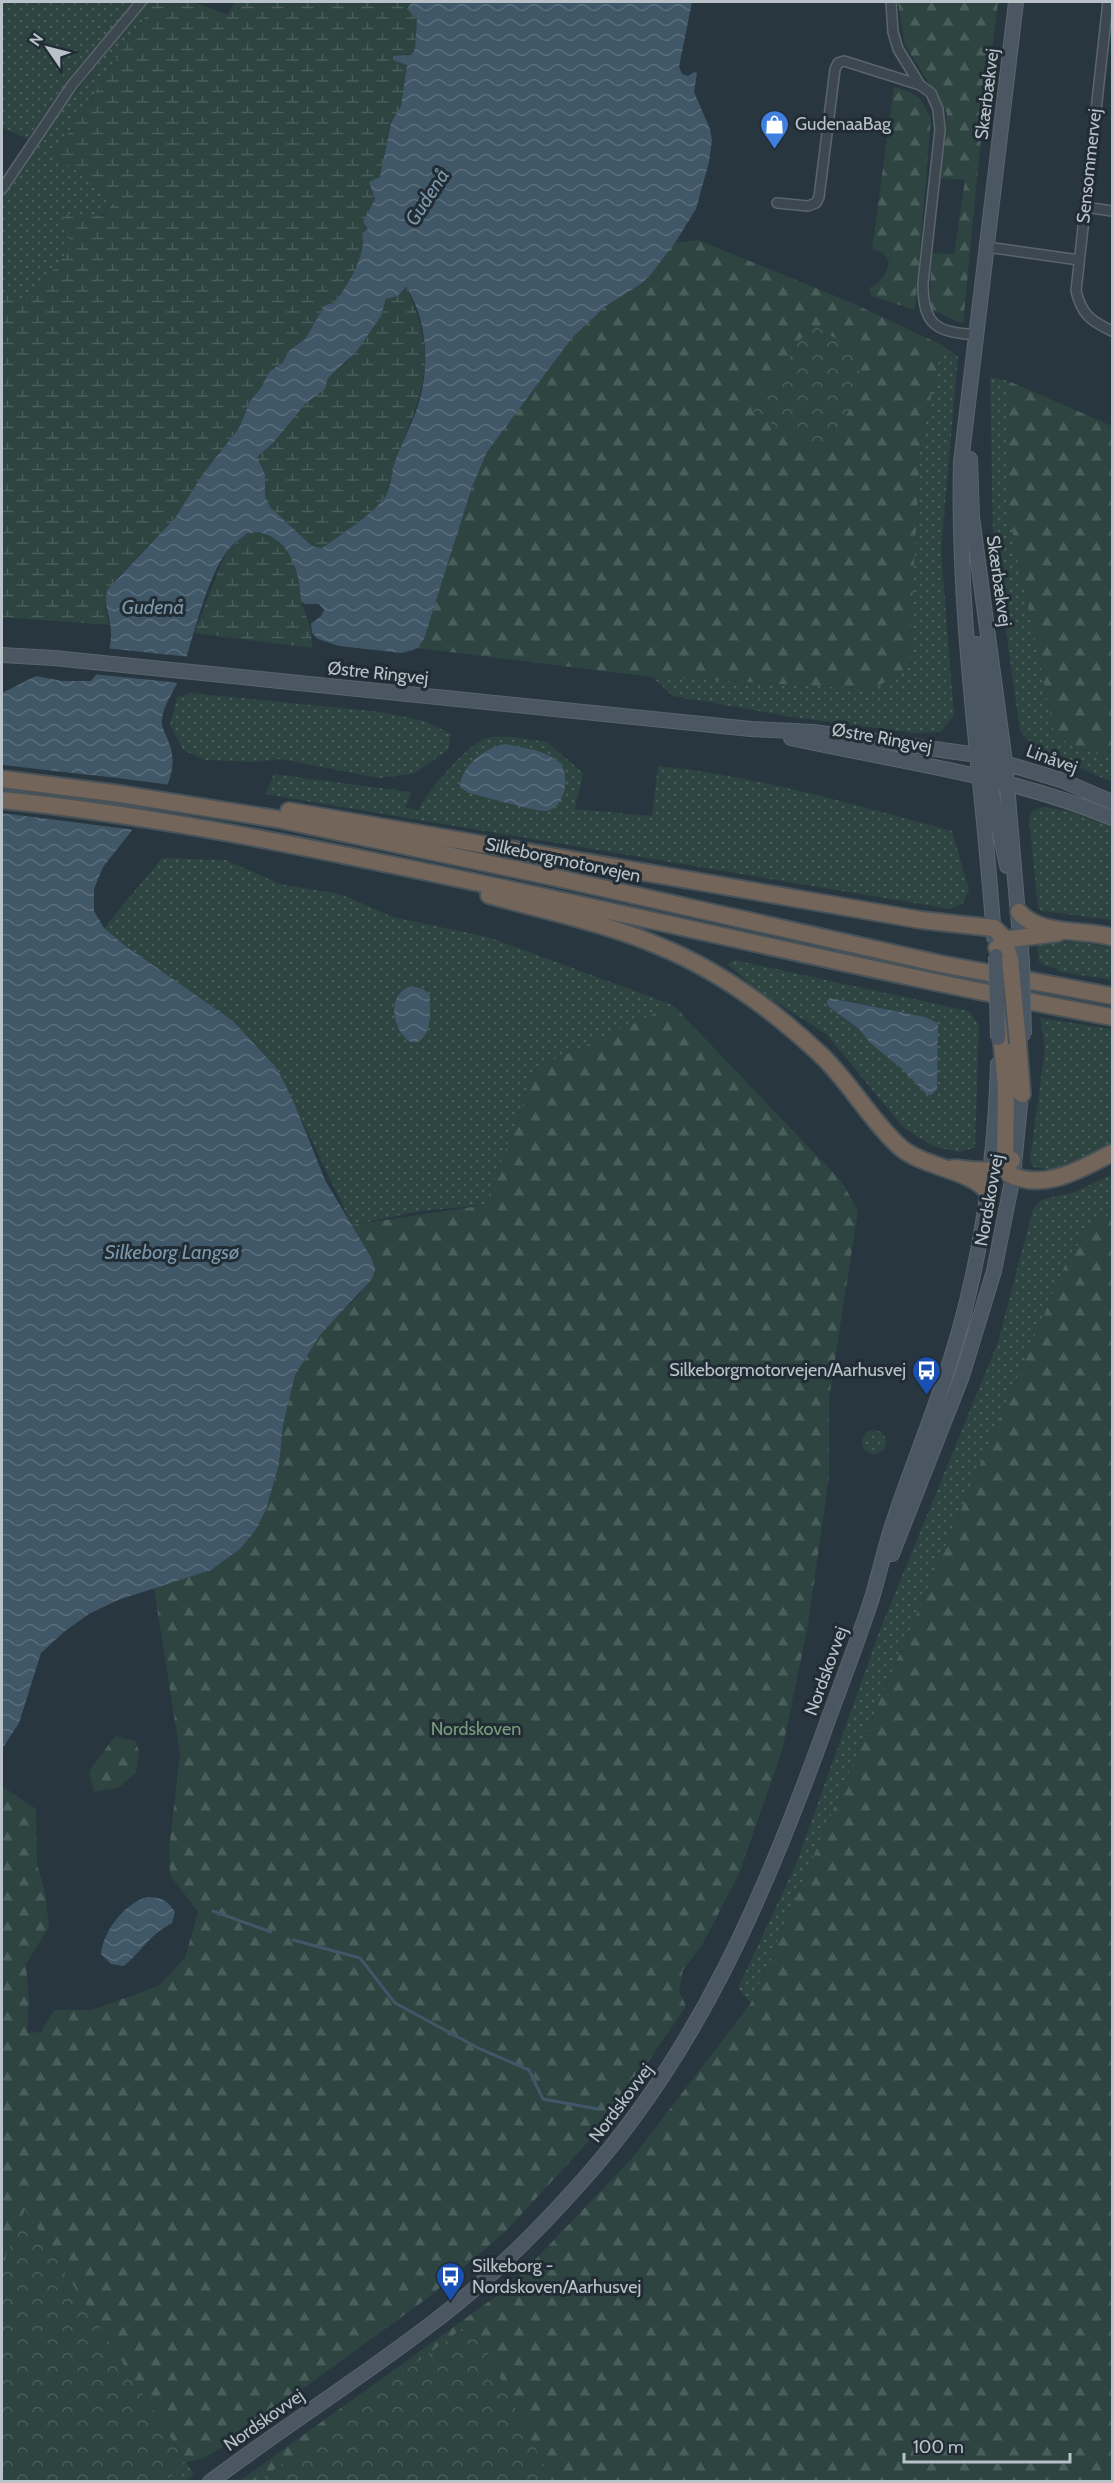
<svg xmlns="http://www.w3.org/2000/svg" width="1114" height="2483" font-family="Cabin,sans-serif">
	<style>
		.grass { fill: url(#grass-dots); fill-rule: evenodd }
		.forest { fill: url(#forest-firs) }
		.wetland { fill: url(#wetland-marsh) }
		.park { fill: url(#park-crowns) }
		.water { fill: url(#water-waves); fill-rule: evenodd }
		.pier { fill: #28363f }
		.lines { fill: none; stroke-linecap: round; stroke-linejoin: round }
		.stream { stroke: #405767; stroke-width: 3 }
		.street-casing { stroke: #5a656c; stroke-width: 12 }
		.secondary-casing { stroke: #5a656c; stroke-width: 16 }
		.highway-casing { stroke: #475259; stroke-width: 20 }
		.street { stroke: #3c474f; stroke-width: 9 }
		.secondary { stroke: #4a5762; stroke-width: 14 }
		.highway { stroke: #74655a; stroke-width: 16 }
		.secondary-bridge-casing { stroke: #5a656c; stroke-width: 16; stroke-linecap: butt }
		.highway-bridge-casing { stroke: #475259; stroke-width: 20; stroke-linecap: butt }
		.secondary-bridge { stroke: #4a5762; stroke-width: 14 }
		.highway-bridge { stroke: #74655a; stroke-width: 16 }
		.labels { text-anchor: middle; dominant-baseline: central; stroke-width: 6; stroke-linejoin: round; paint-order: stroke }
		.street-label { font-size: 18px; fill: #b9c2c9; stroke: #212c34 }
		.poi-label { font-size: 18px; fill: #b9c2c9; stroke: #212c34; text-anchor: start }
		.park-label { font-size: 18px; fill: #799d7b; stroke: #212c34 }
		.water-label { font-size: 20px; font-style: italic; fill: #7c97aa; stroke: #212c34 }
	</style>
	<defs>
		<pattern id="grass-dots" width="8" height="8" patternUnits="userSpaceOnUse" patternTransform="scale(1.5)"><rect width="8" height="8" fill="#2d4441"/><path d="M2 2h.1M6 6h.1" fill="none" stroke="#495d5b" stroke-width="1.8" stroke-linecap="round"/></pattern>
		<pattern id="forest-firs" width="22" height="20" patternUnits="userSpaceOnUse" patternTransform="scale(1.5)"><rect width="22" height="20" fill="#2d4441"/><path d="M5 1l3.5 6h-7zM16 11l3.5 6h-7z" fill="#495d5b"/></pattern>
		<pattern id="wetland-marsh" width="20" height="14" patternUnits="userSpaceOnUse" patternTransform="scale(1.5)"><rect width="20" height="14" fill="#2d4441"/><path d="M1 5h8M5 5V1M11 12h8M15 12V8" fill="none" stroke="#495d5b"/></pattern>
		<pattern id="park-crowns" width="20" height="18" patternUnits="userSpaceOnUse" patternTransform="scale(1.5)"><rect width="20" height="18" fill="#2d4441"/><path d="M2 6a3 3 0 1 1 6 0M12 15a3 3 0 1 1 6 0" fill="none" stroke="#495d5b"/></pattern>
		<pattern id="water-waves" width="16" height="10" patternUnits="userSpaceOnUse" patternTransform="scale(1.5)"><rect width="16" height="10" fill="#405767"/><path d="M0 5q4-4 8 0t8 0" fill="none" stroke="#5a6e7b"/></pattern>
	</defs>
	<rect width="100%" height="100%" fill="#28363f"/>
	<path class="grass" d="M 2,2 L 137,2 L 51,105 L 27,139 L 2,127 Z
		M 147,2 L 155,2 L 54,154 L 116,200 L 72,245 L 28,303 L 2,293 L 2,198 L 47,128 Z
		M 942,345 L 958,357 L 941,551 L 954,715 L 941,732 L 914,733 L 792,717 L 673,696 L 652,677 L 874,689 L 909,666 L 920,450 Z
		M 990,377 L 1008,381 L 1006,501 L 1055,736 L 1085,750 L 1112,759 L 1112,782 L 1036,749 L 1020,731 L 993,538 Z
		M 192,693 L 381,712 L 425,721 L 451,734 L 448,750 L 413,774 L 379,778 L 281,759 L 254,762 L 205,760 L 183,750 L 170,725 L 177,697 Z
		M 513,737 L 547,742 L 583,773 L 575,809 L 652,816 L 658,766 C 758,776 855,805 952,831 L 969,890 L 963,903 L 950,909 L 265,794 L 274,774 L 411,792 L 406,808 L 419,810 C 423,795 470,743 485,738 C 492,736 505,737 513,737 Z
		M 1043,807 L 1069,811 L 1112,827 L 1112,920 L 1042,911 L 1038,908 L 1029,819 L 1032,811 Z
		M 162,858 L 226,860 L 280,884 L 340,894 L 393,917 L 488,937 L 673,1005 L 536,1068 L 485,1205 L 421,1211 L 352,1225 L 278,1070 L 104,928 Z
		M 1060,942 L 1081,942 L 1112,948 L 1112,980 L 1060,972 L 1056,968 L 1045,966 L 1039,962 L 1037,945 Z
		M 734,960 L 969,1011 L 979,1026 L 975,1148 L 958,1152 L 933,1146 L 904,1128 L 826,1034 L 757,990 L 727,964 ZM 831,998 L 925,1017 L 938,1023 L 926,1094 L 902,1069 L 870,1043 L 859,1029 L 828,1006 Z
		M 1040,1018 L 1112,1029 L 1112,1146 C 1089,1156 1057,1177 1032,1166 L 1030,1159 L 1045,1049 Z
		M 1112,1174 L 1112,1213 L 1095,1223 L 1069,1256 L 751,2003 L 738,1988 L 796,1864 L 880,1630 L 998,1342 L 1033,1209 L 1041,1200 L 1075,1192 Z
		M862 1442a12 12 0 1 1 24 0a12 12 0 1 1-24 0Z
		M 186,2462 L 194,2475 L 186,2481 L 165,2481 Z"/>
	<path class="forest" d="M 898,2 L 998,2 L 982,128 L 963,324 L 930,309 L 931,253 L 954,254 L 965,180 L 939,178 L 947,113 L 905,45 Z
		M 894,87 C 917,93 921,97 931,119 L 915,310 L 871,296 L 869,288 C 881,282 886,275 889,262 L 882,252 L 872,249 Z
		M 698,240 L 850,302 L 942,345 L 920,450 L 909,666 L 874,689 L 652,677 L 418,648 L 424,639 L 472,487 L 487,452 L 572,338 L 607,305 L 652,273 L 675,243 Z
		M 1006,380 L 1112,426 L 1112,759 L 1085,750 L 1055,736 L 1006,501 Z
		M 673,1005 L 842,1182 L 858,1211 L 829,1398 L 829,1477 L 808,1625 L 782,1751 L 739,1874 L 702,1945 L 683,1970 L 679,1991 L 686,2006 L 611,2117 L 505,2232 L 429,2297 L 224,2446 L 202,2459 L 186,2462 L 25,2210 L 7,2253 L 2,2277 L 2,1786 L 36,1809 L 37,1864 L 45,1892 L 49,1927 L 26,1964 L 29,2001 L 27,2033 L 41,2032 L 54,2010 L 92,2010 L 158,1986 L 185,1958 L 198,1912 L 170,1875 L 169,1850 L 180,1754 L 154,1588 L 211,1570 L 240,1549 L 255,1531 L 266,1510 L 279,1464 L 283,1425 L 295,1375 L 320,1334 L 360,1294 L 372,1259 L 352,1225 L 485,1205 L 536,1068 Z
		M 1112,1213 L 1112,2481 L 238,2482 L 509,2287 L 633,2157 L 751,2003 L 1069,1256 L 1095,1223 Z
		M 115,1736 L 135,1741 L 139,1751 L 136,1773 L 118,1788 L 94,1792 L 89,1772 Z"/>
	<path class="wetland" d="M 155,2 L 194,2 L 228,15 L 234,2 L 412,2 L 407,9 L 417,19 L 415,49 L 411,55 L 402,54 L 393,60 L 407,64 L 401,106 L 391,123 L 380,178 L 369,186 C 380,200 372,209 363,222 L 368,229 L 362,233 C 368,253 347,288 334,303 L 325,305 L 305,339 L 290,350 L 282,363 L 270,371 L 261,388 L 250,401 L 239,428 L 203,474 L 175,518 L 117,578 L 105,604 L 109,625 L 2,617 L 2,293 L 28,303 L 72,245 L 61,214 L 102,216 L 116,200 L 54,154 Z
		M 406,287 C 439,357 424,390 397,457 C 391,471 393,489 383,500 C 367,520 342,533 321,548 L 312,546 L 271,508 L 265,497 L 265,474 L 257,457 L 267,448 L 306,403 L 326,386 L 328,378 L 347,362 L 383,311 L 386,299 L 399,296 Z
		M 249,532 C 275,531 292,549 298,574 C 300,583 300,593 302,602 C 307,622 312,624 312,648 L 194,633 L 223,559 L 229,549 Z"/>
	<path class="park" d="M 811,324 L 856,350 L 862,391 L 820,455 L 753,411 Z
		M 25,2210 L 186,2462 L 165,2481 L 2,2481 L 2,2277 L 7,2253 Z
		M 472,2321 L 552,2481 L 259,2481 Z"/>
	<path class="water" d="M 412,2 L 692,2 L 679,67 L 682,74 L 688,76 L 694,72 L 697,73 L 694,92 L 710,129 L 712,140 L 709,162 L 696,209 L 675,243 L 652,273 L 641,284 L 607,305 L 572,338 L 487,452 L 472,487 L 424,639 L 418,648 L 402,653 L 339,646 L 318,639 L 312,633 L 311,624 L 321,616 L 324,610 L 319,604 L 305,604 L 301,601 C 300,569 287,530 249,532 C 242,538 234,543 228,550 C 206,578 193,640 181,674 C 176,689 163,704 162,720 C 161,726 165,732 167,738 C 175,755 174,769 167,786 L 103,867 L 94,889 L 94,911 L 104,928 L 127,947 L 233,1021 L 278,1070 L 295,1105 L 325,1180 L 372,1259 L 375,1270 L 372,1279 L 320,1335 L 295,1375 L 283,1425 L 279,1464 L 266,1510 L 255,1531 L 240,1549 L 211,1570 L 118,1600 L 89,1614 L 65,1631 L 41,1653 L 19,1723 L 2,1749 L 2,693 L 36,676 L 62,681 L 91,681 C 103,667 112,651 111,632 C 111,616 102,605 108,589 L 175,518 L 203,474 L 239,428 L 250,401 L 261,388 L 270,371 L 282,363 L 290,350 L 305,339 L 325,305 L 334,303 C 347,287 368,253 362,233 L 368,229 L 363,222 L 375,199 L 369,182 L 380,177 L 391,123 L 401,106 L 407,65 L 393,60 L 393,56 L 411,55 L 415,49 L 417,19 L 407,9 ZM 406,287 C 427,318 430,366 419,402 C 413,422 403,441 395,461 C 391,474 392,489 383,500 C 367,519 342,533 322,548 L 312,546 L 271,508 L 265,497 L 265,474 L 257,457 L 273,443 L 306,403 L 325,389 L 328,378 L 357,351 L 381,316 L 386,299 L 398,296 Z
		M 506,744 C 523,748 546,750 559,762 C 570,772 567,808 546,811 C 535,812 483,796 469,793 L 460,787 C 461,765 486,747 506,744 Z
		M 411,986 L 423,989 L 430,995 C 429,1007 432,1022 426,1033 C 409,1067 373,999 411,986 Z
		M 830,998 L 925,1017 L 938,1023 L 937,1090 L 931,1095 L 926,1094 L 902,1069 L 870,1043 L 859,1029 L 828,1006 L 827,1001 Z
		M 147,1897 C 161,1897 167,1900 175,1912 L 172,1923 C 147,1937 144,1949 124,1966 L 111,1964 L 101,1954 C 103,1931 125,1903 147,1897 Z"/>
	<path class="pier" d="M 105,648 L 190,657 L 181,683 L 93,674 L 101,666 Z
		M 2,765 L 117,778 L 171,785 L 153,808 L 2,788 Z
		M 2,792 L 150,812 L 135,830 L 2,813 Z"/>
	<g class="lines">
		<path class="stream" d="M 213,1911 L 271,1932
			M 293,1940 L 360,1958 L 395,2003 L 478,2048 L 529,2070 L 543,2099 L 598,2109"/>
		<defs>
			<path id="street" d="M 891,2 L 893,32 L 898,49 L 920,85 L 931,93 L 938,109 L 940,130 L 923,283 C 923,326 936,332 977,335
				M 1108,2 L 1076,291 C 1082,315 1091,321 1112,331
				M 2,189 L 72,85 L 141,2
				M 777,203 L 808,206 L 816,203 L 819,197 L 835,69 L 838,63 L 844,61 L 920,85
				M 1085,207 L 1112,211
				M 987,247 L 1079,260"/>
			<path id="secondary" d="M 970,459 L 972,517 L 1005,762 L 1022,961
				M 977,644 L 993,766 L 997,773 L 1007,783
				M 2,655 L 54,658 L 751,729 L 813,732 L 978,755 L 1061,780 L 1112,802
				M 791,738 C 899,762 1009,775 1112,818
				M 987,771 L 1007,866
				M 994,937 C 983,779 957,621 961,462 L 1016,2
				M 892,1554 L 962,1376 L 994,1271 L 1013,1176 L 1022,1084
				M 210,2482 C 282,2428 359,2379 431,2324 C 487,2282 538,2231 584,2179 C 699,2050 765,1894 823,1734 C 839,1689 857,1644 872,1598 C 880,1571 886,1543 895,1517 C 912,1466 933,1416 949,1365 C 980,1268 995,1166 998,1064"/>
			<path id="highway" d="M 2,779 L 113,793 L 277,819 L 562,879 L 941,964 L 1112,996
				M 2,800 C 130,813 257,837 383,863 C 627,912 868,972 1112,1017
				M 289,811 L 921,920 L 994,928 L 1002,936 L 1010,959
				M 489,895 C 546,911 605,923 659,946 C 720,971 772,1009 820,1054 C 850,1082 870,1120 900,1147 C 924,1168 970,1169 988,1192
				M 1019,912 C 1040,936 1083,929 1112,937
				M 997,948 L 1010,939 L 1058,933
				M 1000,1022 L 1006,1088 L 1005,1166 L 1009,1174 C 1044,1192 1083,1168 1112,1153
				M 1018,1043 L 1022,1094
				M 954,1168 C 973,1170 998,1175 1012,1160"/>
		</defs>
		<use href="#street" class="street-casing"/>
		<use href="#secondary" class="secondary-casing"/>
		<use href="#highway" class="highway-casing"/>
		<use href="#street" class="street"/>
		<use href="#secondary" class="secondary"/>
		<use href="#highway" class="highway"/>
		<defs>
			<path id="secondary-bridge" d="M 996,956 L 998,1038
				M 1022,961 L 1024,1035"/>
			<path id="highway-bridge" d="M 1010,959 L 1018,1043"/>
		</defs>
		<use href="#secondary-bridge" class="secondary-bridge-casing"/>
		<use href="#highway-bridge" class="highway-bridge-casing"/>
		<use href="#secondary-bridge" class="secondary-bridge"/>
		<use href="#highway-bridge" class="highway-bridge"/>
	</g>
	<defs>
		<symbol id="shop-pin" viewBox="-11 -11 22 30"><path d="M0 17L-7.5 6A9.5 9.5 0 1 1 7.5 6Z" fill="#3f7fe0" stroke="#212c34"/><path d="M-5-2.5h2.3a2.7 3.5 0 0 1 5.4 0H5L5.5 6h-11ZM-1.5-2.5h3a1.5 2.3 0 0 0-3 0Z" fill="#fff"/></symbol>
		<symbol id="bus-pin" viewBox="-11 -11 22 30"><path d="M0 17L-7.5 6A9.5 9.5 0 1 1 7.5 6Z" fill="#1a4fb4" stroke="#212c34"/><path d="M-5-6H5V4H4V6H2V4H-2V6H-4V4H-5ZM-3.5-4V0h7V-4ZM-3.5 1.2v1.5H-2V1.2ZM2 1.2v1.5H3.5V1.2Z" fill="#fff"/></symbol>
	</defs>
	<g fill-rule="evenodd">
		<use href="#shop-pin" x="758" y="108" width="33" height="45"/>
		<use href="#bus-pin" x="910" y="1354" width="33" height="45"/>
		<use href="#bus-pin" x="434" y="2260" width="33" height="45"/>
	</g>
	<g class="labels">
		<g class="street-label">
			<text transform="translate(987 94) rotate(-83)">Skærbækvej</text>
			<text transform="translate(1089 166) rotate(-84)">Sensommervej</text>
			<text transform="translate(999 581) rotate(82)">Skærbækvej</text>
			<text transform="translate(378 673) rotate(6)">Østre Ringvej</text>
			<text transform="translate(882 738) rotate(10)">Østre Ringvej</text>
			<text transform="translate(1052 759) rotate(20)">Linåvej</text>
			<text transform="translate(563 860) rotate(12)">Silkeborgmotorvejen</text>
			<text transform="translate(989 1200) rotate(-80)">Nordskovvej</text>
			<text transform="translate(826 1671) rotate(-70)">Nordskovvej</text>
			<text transform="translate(621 2103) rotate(-53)">Nordskovvej</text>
			<text transform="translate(264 2420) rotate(-35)">Nordskovvej</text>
		</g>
		<g class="poi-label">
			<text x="795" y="124">GudenaaBag</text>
			<text x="906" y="1370" text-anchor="end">Silkeborgmotorvejen/Aarhusvej</text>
			<text x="472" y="2266">Silkeborg -<tspan x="472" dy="21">Nordskoven/Aarhusvej</tspan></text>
		</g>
		<g class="park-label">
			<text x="476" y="1729">Nordskoven</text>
		</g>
		<g class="water-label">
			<text transform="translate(427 197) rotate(-57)">Gudenå</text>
			<text x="153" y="607">Gudenå</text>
			<text x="172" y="1252">Silkeborg Langsø</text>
		</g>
	</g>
	<rect width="1114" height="2483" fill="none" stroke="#b9c2c9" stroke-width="6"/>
	<g transform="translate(48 48) rotate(305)" stroke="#212c34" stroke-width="4.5" paint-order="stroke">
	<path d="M0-4.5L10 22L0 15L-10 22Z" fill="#b9c2c9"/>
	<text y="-9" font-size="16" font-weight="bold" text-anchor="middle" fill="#b9c2c9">N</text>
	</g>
	<path d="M904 2453v9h166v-9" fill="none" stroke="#b9c2c9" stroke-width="3"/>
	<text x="913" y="2453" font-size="18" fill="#b9c2c9" stroke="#212c34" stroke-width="4.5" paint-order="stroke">100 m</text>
</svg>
